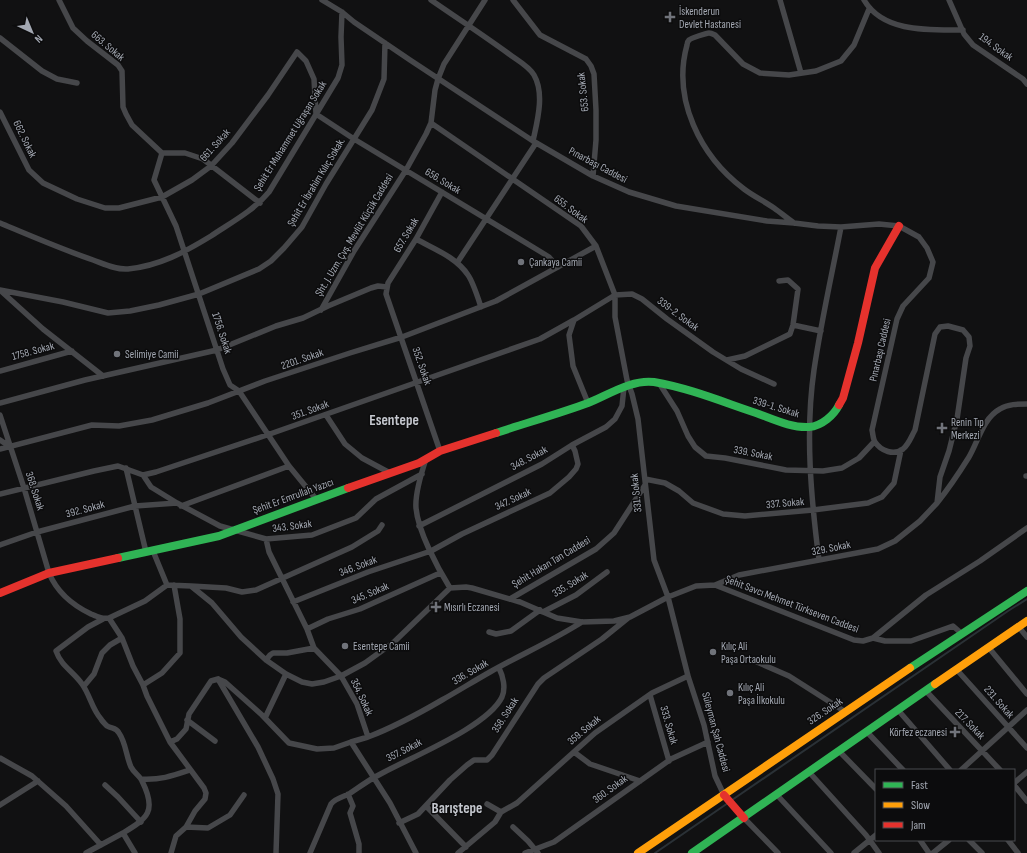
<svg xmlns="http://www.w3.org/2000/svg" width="1027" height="853" font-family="'Sofia Sans Condensed',sans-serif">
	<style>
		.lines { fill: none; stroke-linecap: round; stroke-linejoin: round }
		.stream { stroke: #2a3136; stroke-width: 2 }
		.street { stroke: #46474a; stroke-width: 5.5 }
		.fast { stroke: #30b455; stroke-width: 8 }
		.slow { stroke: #ff9f0a; stroke-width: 8 }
		.jam { stroke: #e5322d; stroke-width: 8 }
		.poi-dot { fill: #70737a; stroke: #0c0c0d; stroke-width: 1.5 }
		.labels { text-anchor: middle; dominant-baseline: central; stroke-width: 3; stroke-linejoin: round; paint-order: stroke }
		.poi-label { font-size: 11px; fill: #a3a8b2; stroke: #0c0c0d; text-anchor: start }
		.street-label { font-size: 11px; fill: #a3a8b2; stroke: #0c0c0d }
		.district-label { font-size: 15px; font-weight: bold; fill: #c4c7ce; stroke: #0c0c0d }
	</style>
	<rect width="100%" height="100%" fill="#111112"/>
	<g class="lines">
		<path class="stream" d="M 732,800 L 1008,611 L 1027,599
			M 655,853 L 728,803"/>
		<path class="street" d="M 59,0 L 73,28 L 87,41 L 118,65 L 122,71 L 123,107 L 126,114 L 132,125 L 162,153 L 185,153 L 203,159 L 260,203
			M 322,0 L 342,12 L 354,22 L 410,60 L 533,141 L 593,176 L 629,192 L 676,206 L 767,221 L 794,223 L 818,226 L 841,227 L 879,224 L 899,226 L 919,237 L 927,248 L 933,262 L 929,278 L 903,306 L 897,319 L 872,430 C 873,434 873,439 875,442 C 881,451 894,456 903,449 C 909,444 911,437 915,430 L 935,334 L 940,327 L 948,326 L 963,330 L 969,337 L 970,346 L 966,358 L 957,419 L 949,451 L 940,477 L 937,503 C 949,488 959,473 969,457 C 978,442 983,418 1000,409 C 1008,404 1018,404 1027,404
			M 431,0 C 457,18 483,35 509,54 C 517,60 529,66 534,75 C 545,94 537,122 533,141
			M 513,0 L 540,35 L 586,59 L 591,66 L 594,74 L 596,110 L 596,140 L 593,176
			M 780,0 L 801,73
			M 864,0 C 883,33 930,30 963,30
			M 949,0 L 964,34 L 973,45 L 1023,79 L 1027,84
			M 0,38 L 42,71 L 57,79 L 77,83
			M 0,112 L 29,170 L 43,183 L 77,199 L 105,208 L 119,208 L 162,197 L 192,180 L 211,166 L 232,143 L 268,95 L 297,52 L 306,61 L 314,79 L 316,114 L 354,139 L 541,252 L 549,257 L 558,267
			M 431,123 L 581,226 L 596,246 L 615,295 L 615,317 L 627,380 L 632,394 L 638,419 L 654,560 L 668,597 L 688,676 L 704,725 L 715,776 L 724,795
			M 162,153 L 154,180 L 176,226 L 223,369 L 230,385 L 239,391 L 289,466 L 316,499
			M 0,223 C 31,236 61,249 93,260 C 104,264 116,270 128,269 C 159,266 185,252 211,236 C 232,222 253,211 269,192 L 338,78 L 342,65 L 341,37 L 342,12
			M 794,223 C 787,218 781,213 774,208 C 764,201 753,196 744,189 C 700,156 672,99 687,45 C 687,43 688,41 689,40 C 691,38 707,33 709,33 C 711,33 713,34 715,35 L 743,64 L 760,73 L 789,75 L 816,71 L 841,61 L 854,45 L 869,9
			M 416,239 C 434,249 456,257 468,275 C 473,282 478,298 481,307
			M 457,263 L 536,143
			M 0,290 L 63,302 L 108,313 L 130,311 L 159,305 L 199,294 L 259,269 L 271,261 L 284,248 L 302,227 L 326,184 L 372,110 L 384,79 L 385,43
			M 1,291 L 43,329 L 103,376
			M 321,310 L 354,251 L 406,170 L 426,134 L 431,123 L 435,90 L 438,79 L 444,64 L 485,0
			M 574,320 L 569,335 L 573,366 L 588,403
			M 793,325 L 821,331
			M 727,360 L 745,356 L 790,334 L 793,325 L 798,289 L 788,280 L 779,281
			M 0,371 L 72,351
			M 659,383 L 677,411 L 688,436 L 695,447 L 706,456 L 725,458 L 786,470 L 823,471 L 842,468 L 859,458 L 874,442
			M 0,403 L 85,380 L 217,350 L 276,326 L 303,318 L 328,306 L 371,288 L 378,286 L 387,287
			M 0,415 L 24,488 L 49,573 C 57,592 72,605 91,614 C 98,617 102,619 109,618 L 145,601 L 167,585 L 191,586 L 212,603 L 241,637 L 266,660 L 286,674 L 302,682 L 312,684 L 324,682 L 341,676 L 365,663 L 394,642 L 450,588 L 466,587 L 472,588 L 520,602 L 557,618 L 582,622 L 614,621 L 630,617 L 668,597 L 696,586 L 715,585 L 854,640 L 863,641 L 873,638 L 926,595 L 980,561 L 1027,528
			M 326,415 L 345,444 L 362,458 L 390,473
			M 0,440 L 9,446
			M 0,449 L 92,425 L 119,426 L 152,420 L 208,403 L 265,381 L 350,353 L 402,337 L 496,301 L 596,246
			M 440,451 L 386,294 L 388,283 L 416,239 L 442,192
			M 426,459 C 422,471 415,495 416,508 C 418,531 437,567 450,588
			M 126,468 L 146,552
			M 143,475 L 151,487 L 177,503 L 220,526 L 266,539 L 312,535 L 356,518 L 376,499 L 422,474
			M 1026,476 L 1027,476
			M 645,479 L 665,483 L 679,491 L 693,503 L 723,514 L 745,516 L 813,510 L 868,503 L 882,497 L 894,483 L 901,450
			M 0,494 L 94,471 L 118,466 L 143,475 L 156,472 L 267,435 L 540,339 L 574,320 L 615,295 L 632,294 L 642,299 L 667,319 L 713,352 L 741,369 L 774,384
			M 181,506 L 289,466
			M 419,526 L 542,464 L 572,445 L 606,427 L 615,419 L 622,406 L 624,387
			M 266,539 L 269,552 L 307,629 L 314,648 L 341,676 L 357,704 L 368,737 L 351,742 L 390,803 L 416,853
			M 0,545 L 37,532 L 135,506 L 177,503
			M 153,551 L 167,585
			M 819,560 C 811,498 805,432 814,370 C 821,322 832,274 841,227
			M 715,585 L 739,575 L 878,549 L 895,541 L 920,521 L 937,503
			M 191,586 L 226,588 L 242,592 L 256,590 L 352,547 L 378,531 L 382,525
			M 510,599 L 596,549 L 614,533 L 645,485
			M 293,602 L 368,572 L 431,551 L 462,534 L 550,493 L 569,477 L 576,469 L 578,464 L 575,451 L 572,445
			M 543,612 L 576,595 L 607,572
			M 109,618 L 122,638 L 133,666 L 143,685 L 147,696 L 170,742 L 204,788 L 206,793 L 205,799 L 195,811 L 186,827 L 176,836 L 171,853
			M 103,619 L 88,627 L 56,651 C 61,666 74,672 82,684 C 90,695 92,709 101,719 C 102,721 105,724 107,726 C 112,729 116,727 119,733 C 126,743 126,756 131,767 C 134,773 140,776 142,781 C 157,811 148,818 123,833
			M 1018,626 L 1027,637
			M 307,629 L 328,619 L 360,609 L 440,573
			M 489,632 L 496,634 L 511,631 L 540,610
			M 873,638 L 885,641 L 911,641 L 953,626 L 961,633
			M 989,648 L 1027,694
			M 750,659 L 789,676 L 844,711
			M 266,660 L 270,655 L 273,653 L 287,653 L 314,648
			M 957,670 L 1027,748
			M 218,679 L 258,747 L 273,779 L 278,794 L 276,853
			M 143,685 L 162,673 L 180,653 L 180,619 L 174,585
			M 84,686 L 94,674 L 102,653 L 110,645 L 122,638
			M 926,691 L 1000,770
			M 650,695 L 669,761
			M 898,710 L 950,770
			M 265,718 L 286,674
			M 187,720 L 215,741
			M 867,732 L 903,770
			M 368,737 C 394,727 418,714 442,700 C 458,691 474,681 490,672 C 520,655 552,641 582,622
			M 170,742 L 177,739 L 186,729 L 189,714 L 211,681 L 218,679 L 225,682 L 262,715 L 289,743 L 317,749 L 334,748 L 351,742
			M 839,751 L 876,789
			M 574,752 L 590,764 L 640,781
			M 0,758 L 32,776 L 66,806 L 101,845
			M 961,770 L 1027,710
			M 809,772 L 866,835 L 879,853
			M 141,779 C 161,780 172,776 190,770
			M 1014,783 L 1027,772
			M 105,785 L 118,797 L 141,822
			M 1014,785 L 1027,801
			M 348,794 L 353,806 L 350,813 L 359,844 L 359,853
			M 777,795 L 831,853
			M 487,804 L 501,812
			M 0,805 L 38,781
			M 426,806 L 466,847
			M 501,812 L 517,803 L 595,733 L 652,693 L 688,676
			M 744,818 L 778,853
			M 399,823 L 418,814 L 450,780 L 467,765 L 474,760 L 487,760 L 492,755 L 538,684 L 544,678 L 602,639 L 628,618
			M 186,827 L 208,828 L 230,815 L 244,795
			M 513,827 L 528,841 L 538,853
			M 920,840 L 929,853
			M 969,840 L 982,853
			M 1008,840 L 1018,853
			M 86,853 L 123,833 L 135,853
			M 310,853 L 331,804 C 336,798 343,797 349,794 C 358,788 366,782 375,777 C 406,759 487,728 502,697 C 506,688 503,676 499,668
			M 458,853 L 495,822 L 501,812
			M 525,853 L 554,842 L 671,759 L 708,742
			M 854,853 L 876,835
			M 933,853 L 949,840"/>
		<path class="fast" d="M 496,433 C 526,423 558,414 588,403 C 608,395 632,379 654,382 C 689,388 723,402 756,413 C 773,419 791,428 809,427 C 822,426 834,415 839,405
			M 118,558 L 219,536 L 348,488
			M 910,668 L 1027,591
			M 692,853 L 935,684"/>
		<path class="slow" d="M 935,684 L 1027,621
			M 638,853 L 910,668"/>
		<path class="jam" d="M 839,405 L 843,398 L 858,343 L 875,268 L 899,226
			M 348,488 L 419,463 L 440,451 L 496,433
			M 0,593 L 49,573 L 118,558
			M 724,795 L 744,818"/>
	</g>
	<g class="poi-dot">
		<path d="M668 11h4v4h4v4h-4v4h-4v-4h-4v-4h4z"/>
		<circle cx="521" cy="262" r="4"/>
		<circle cx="117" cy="354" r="4"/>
		<path d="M940 422h4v4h4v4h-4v4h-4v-4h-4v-4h4z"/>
		<path d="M434 601h4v4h4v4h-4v4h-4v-4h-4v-4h4z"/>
		<circle cx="345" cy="646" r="4"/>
		<circle cx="713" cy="652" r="4"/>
		<circle cx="730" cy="693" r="4"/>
		<path d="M953 726h4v4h4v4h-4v4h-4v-4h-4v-4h4z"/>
	</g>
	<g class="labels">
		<g class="poi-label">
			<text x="679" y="11">İskenderun<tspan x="679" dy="13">Devlet Hastanesi</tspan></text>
			<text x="529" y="262">Çankaya Camii</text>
			<text x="125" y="354">Selimiye Camii</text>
			<text x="951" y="422">Renin Tıp<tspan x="951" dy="13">Merkezi</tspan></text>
			<text x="444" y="607">Mısırlı Eczanesi</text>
			<text x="353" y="646">Esentepe Camii</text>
			<text x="721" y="646">Kılıç Ali<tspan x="721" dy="13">Paşa Ortaokulu</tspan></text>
			<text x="738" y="687">Kılıç Ali<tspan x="738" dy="13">Paşa İlkokulu</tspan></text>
			<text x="947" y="732" text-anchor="end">Körfez eczanesi</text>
		</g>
		<g class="street-label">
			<text transform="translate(108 46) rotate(40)">663. Sokak</text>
			<text transform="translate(996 47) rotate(36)">194. Sokak</text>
			<text transform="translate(583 92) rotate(-96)">653. Sokak</text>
			<text transform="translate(290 136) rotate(-58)">Şehit Er Muhammet Uğraşan Sokak</text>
			<text transform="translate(25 139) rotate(64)">662. Sokak</text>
			<text transform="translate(215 145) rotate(-48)">661. Sokak</text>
			<text transform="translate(598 165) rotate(28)">Pınarbaşı Caddesi</text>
			<text transform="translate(443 181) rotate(31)">656. Sokak</text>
			<text transform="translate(316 182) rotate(-59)">Şehit Er İbrahim Kılıç Sokak.</text>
			<text transform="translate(571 209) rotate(37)">655. Sokak</text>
			<text transform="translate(354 235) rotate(-59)">Şht. J. Uzm. Çvş. Mevlüt Küçük Caddesi</text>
			<text transform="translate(406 235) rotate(-59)">657. Sokak</text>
			<text transform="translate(678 314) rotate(37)">339-2. Sokak</text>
			<text transform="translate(222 333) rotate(72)">1756. Sokak</text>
			<text transform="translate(880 350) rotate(-77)">Pınarbaşı Caddesi</text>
			<text transform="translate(33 351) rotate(-15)">1758. Sokak</text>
			<text transform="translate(302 359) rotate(-19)">2201. Sokak</text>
			<text transform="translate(422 366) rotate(71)">352. Sokak</text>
			<text transform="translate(776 407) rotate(17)">339-1. Sokak</text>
			<text transform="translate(310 410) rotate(-20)">351. Sokak</text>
			<text transform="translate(753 453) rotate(11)">339. Sokak</text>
			<text transform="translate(529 458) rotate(-28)">348. Sokak</text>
			<text transform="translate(35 491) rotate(72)">368. Sokak</text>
			<text transform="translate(636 493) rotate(-96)">331. Sokak</text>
			<text transform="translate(293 496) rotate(-20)">Şehit Er Emrullah Yazıcı</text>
			<text transform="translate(513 499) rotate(-25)">347. Sokak</text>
			<text transform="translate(785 503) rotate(-5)">337. Sokak</text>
			<text transform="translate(85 509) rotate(-15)">392. Sokak</text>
			<text transform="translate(292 526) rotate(-7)">343. Sokak</text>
			<text transform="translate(831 548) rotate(-11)">329. Sokak</text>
			<text transform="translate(551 562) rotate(-31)">Şehit Hakan Tan Caddesi</text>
			<text transform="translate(358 566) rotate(-21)">346. Sokak</text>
			<text transform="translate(570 584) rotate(-31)">335. Sokak</text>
			<text transform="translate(370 593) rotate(-23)">345. Sokak</text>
			<text transform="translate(792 604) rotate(21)">Şehit Savcı Mehmet Türkseven Caddesi</text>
			<text transform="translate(470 672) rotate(-30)">336. Sokak</text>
			<text transform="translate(362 697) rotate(65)">354. Sokak</text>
			<text transform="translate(999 702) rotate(49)">231. Sokak</text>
			<text transform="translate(825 711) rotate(-34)">326. Sokak</text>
			<text transform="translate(505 715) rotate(-57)">358. Sokak</text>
			<text transform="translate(970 724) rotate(46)">217. Sokak</text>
			<text transform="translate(669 725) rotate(74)">333. Sokak</text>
			<text transform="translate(584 730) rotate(-40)">359. Sokak</text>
			<text transform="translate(716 732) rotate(75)">Süleyman Şah Caddesi</text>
			<text transform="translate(404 750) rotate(-27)">357. Sokak</text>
			<text transform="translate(610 789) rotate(-36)">360. Sokak</text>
		</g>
		<g class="district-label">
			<text x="394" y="420">Esentepe</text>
			<text x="457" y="808">Barıştepe</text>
		</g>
	</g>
	<rect x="875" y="769" width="140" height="72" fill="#0c0c0d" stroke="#484a4f"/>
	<rect x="883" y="782" width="20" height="6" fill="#30b455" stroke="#484a4f"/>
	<text x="911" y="789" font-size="12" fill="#a3a8b2">Fast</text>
	<rect x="883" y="802" width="20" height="6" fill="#ff9f0a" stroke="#484a4f"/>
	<text x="911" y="809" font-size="12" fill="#a3a8b2">Slow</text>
	<rect x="883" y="822" width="20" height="6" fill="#e5322d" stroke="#484a4f"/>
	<text x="911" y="829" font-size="12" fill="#a3a8b2">Jam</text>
	<g transform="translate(32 32) rotate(136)" stroke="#0c0c0d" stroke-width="3" paint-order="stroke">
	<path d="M0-3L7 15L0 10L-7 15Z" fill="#a3a8b2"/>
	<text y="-6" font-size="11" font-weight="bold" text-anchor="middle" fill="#a3a8b2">N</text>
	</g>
</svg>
